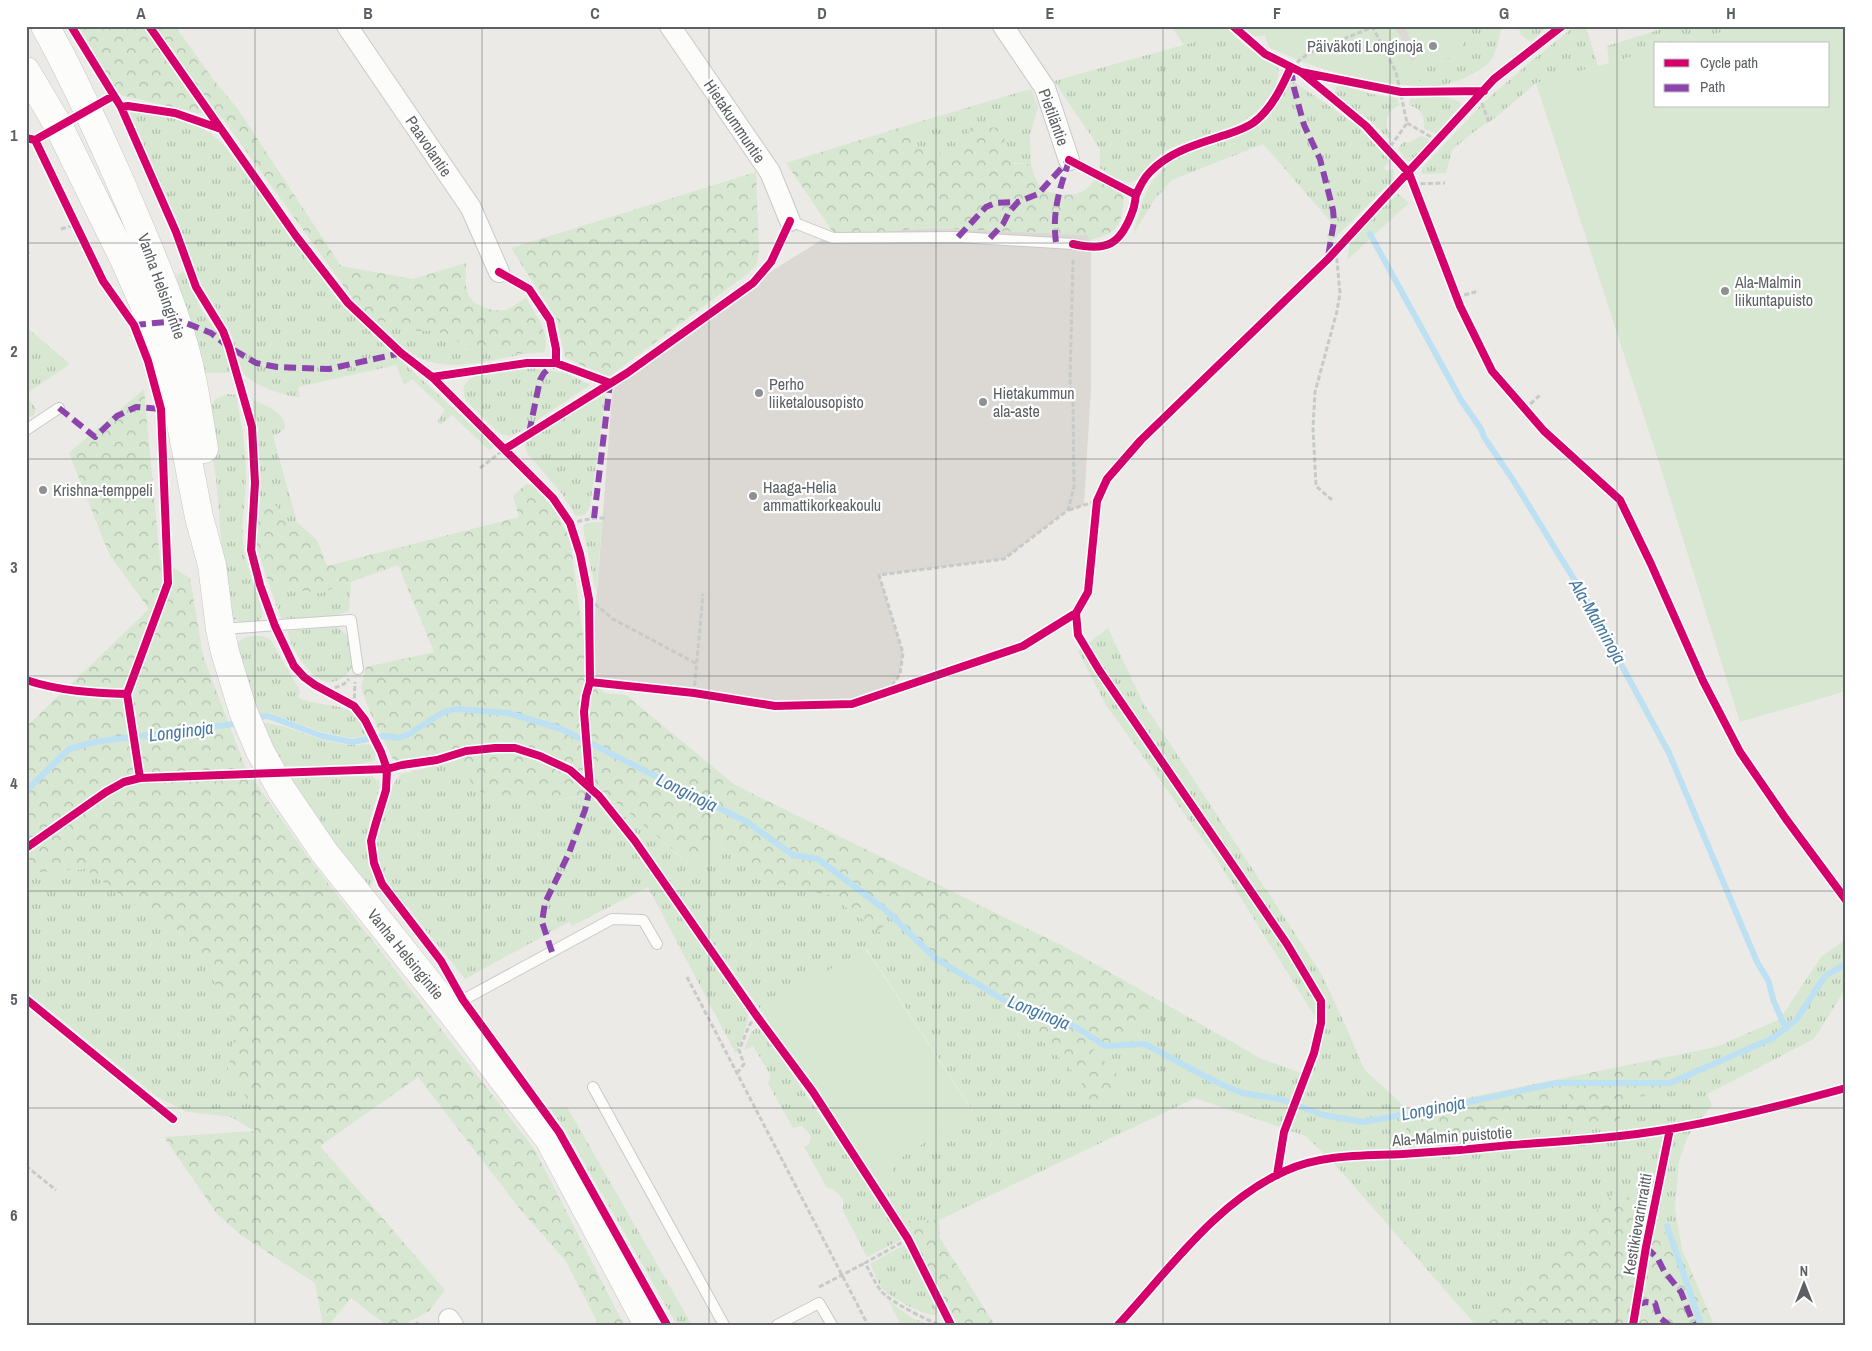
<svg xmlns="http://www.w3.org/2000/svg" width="1872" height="1351" font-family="'Archivo Narrow',sans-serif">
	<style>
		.education { fill: #dcd9d5 }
		.grass { fill: url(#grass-tufts) }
		.forest { fill: url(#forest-crowns) }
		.park { fill: #d7e7d2 }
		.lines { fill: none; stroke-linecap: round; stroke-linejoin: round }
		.stream { stroke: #bde0f3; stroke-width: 6 }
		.lane-casing { stroke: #c8c9c8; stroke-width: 12 }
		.street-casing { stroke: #c8c9c8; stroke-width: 22 }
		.secondary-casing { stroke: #c7c7c7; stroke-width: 29 }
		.path { stroke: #c6cac8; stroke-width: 3; stroke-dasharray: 5 2.5; stroke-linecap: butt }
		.lane { stroke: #fcfcfb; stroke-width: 10 }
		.street { stroke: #fcfcfb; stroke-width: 20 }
		.secondary { stroke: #fcfcfb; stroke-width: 28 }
		.quiet { stroke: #8e44ad; stroke-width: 6; stroke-dasharray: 12 6; stroke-linecap: butt }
		.cycleway-casing { stroke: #fff; stroke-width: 11 }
		.cycleway { stroke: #d6006c; stroke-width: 8 }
		.grid { fill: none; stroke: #5c6064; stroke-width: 1; stroke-opacity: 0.55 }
		.poi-dot { fill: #8e9092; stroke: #fff; stroke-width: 2 }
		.labels { text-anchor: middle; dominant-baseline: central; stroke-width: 4.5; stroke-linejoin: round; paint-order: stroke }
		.poi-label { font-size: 16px; fill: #5c6064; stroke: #fff; text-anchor: start }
		.street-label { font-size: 16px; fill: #5c6064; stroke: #fff }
		.water-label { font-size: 18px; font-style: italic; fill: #4479a2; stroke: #fff }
		.neatline { fill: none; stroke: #5c6064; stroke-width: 2 }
		.grid-label { font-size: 16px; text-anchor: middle; font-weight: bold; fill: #5c6064 }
	</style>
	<defs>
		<pattern id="grass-tufts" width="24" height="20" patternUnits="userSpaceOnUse" patternTransform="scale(1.25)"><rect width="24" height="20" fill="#d7e7d2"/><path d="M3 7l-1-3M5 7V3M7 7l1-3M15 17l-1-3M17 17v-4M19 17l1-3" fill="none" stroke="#b2bfae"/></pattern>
		<pattern id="forest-crowns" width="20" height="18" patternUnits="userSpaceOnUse" patternTransform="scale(1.25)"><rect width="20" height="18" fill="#d7e7d2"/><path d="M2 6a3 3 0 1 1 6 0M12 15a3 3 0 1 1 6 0" fill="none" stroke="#b2bfae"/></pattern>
	</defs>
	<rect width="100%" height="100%" fill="#eceae6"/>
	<path class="education" d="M 1392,26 L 1471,26 L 1411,62 L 1399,34 Z
		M 932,228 L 1089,235 L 1091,248 L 1091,388 L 1084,505 L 1068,510 L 1004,559 L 879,575 L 903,653 L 900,674 L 888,692 L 852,704 L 775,706 L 694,693 L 590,682 L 612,396 L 615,386 L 753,283 L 826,237 L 835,235 Z"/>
	<path class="grass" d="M 1185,26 L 1225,26 L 1244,45 L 1278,68 C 1280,78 1275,89 1269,97 C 1249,126 1222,130 1190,141 C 1181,144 1170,147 1162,153 C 1152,160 1145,179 1131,182 C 1121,183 1108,173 1100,168 L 1100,149 L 1054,81 L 1194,42 Z
		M 1471,26 L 1502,26 C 1499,37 1497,50 1492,59 C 1484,73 1437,92 1422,86 C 1414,82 1405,72 1398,66 L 1417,59 L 1456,58 Z
		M 1518,26 L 1547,26 L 1531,42 L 1521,35 Z
		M 1575,26 L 1586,27 L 1598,66 L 1536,83 L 1495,118 L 1480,127 L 1452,150 L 1446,173 L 1423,174 L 1421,172 L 1423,167 L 1484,102 L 1530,62 Z
		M 1671,26 L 1743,26 L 1679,44 L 1656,44 L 1656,50 L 1609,63 L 1607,46 Z
		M 1291,81 L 1296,83 L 1358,126 L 1390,161 L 1384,167 L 1386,171 L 1393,169 L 1394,179 L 1331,242 L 1326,236 L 1330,233 L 1332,223 L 1263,144 L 1172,180 L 1155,199 L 1133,234 L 1143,199 L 1152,181 L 1170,163 L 1186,153 L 1254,128 L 1268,118 Z
		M 1338,86 L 1345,86 L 1371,94 L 1397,98 L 1400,105 C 1386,110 1383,124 1391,136 L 1389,139 L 1368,119 L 1338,98 L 1335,92 L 1336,87 Z
		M 1031,89 L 1038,107 L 1030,135 L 1031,164 L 960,159 L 918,146 L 908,125 Z
		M 1438,97 L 1450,98 L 1460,102 L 1461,105 L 1438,132 L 1435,133 L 1424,129 C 1426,117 1420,107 1408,105 L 1410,99 Z
		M 136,110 C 171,117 199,119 225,146 L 337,299 L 388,349 L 495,446 L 489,450 L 452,415 L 440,425 L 437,422 L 445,410 L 412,379 L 404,385 L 396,365 L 298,387 L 300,397 C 287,397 257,386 247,377 C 236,368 237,348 231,335 C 223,318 209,304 202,286 C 177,229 155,171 130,114 L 131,112 Z
		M 1421,136 L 1429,139 L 1429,143 L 1413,161 L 1407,161 L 1398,149 L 1403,142 L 1410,142 Z
		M 1398,194 L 1409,203 L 1347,260 L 1351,238 Z
		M 184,272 L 201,309 L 221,338 L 231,371 L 228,373 L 196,373 L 176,275 Z
		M 371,318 L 416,331 L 436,331 L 465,345 L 523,354 C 490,360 451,373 420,358 C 401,348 386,332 371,318 Z
		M 26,327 L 70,364 L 26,394 Z
		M 536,368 L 566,373 L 590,385 L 521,431 L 510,436 L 500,434 L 467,402 C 447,367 517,369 536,368 Z
		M 606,392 L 590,506 L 585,515 L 576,516 L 562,494 L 527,453 L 525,445 L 527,441 Z
		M 227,394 L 236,395 C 241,421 246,448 246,475 C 246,502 239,529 245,556 C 247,567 264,608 262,615 C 262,616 259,621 258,622 C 247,624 240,624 231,617 L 224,573 L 216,478 L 208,427 L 208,417 L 214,400 Z
		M 26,395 L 36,409 L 34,415 L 27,418 Z
		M 253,400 C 266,406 286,412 285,428 L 278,434 L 273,436 L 297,522 L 290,523 L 275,505 L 258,504 L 260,476 Z
		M 592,522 L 602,522 L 596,593 L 583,528 L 585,524 Z
		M 268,582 L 285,589 L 320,593 L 351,582 L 349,611 C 329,618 302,620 281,618 Z
		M 337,627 C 353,637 352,647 354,664 C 334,697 313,679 298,656 C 294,649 288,639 288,631 Z
		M 1108,628 L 1142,701 L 1321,973 L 1348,1031 L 1364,1069 L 1408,1110 L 1404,1153 L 1569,1092 L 1620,1106 L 1670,1083 L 1672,1056 L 1716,1047 L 1780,1019 L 1821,957 L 1846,939 L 1846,988 L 1814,1039 L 1707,1094 L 1712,1105 L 1687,1138 L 1679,1161 L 1675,1209 L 1682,1249 L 1619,1188 L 1514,1295 L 1473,1322 L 1339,1169 L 1306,1136 L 1195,1098 L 939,1220 L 902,1221 L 887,1195 L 894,1162 L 973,1111 L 867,949 L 760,1009 L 604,792 L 690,865 L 719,844 L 768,883 L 829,895 L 881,932 L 887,911 L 935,958 L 1002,999 L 1082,1081 L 1127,1084 L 1092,1050 L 1105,1046 L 1130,1032 L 1143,1013 L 1160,1001 L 1260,1058 L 1312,1077 L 1324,1031 L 1214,855 L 1106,705 L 1078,651 Z
		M 252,636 L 263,636 L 270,639 L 300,691 L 298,697 C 314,707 346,702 358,717 C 361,722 364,730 366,736 L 351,738 L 322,732 L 269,713 L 257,714 L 236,644 L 246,637 Z
		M 260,722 C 291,725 320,743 351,745 C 357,745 364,744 370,744 L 376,753 L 375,760 C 362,767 301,766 283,766 Z
		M 457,761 L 476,790 L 544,802 L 590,795 C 639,846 681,917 722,976 C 728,986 746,1003 748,1014 C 750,1022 739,1044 736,1054 L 648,887 L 572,926 L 569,922 L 465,979 L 387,882 C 381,871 378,861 377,848 C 376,831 388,786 401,774 Z
		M 371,776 L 379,781 L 380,786 C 369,823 361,841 375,879 L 369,888 L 329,837 L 290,778 Z
		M 85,869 L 139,908 L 173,926 L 201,954 L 236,1029 L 227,1075 L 253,1105 L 255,1131 L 231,1117 L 187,1112 L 156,1096 L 26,991 L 26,873 Z
		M 757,1028 L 761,1031 L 770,1042 L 898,1230 L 902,1238 L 900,1240 L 867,1257 L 843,1211 L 843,1199 L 834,1190 L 827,1188 L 804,1147 L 809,1144 L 811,1136 L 802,1126 L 793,1128 L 768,1084 L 770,1074 L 753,1046 L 744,1050 L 751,1032 Z
		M 567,1107 L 692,1325 L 677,1325 L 566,1131 L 550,1108 Z
		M 904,1245 C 914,1258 935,1295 938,1312 L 935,1315 C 924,1316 890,1297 883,1289 C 877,1283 874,1271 870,1264 Z
		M 888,1300 L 912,1318 L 931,1325 L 901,1325 Z"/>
	<path class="forest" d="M 77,26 L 175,26 L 213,79 L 237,108 L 341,266 L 413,279 L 466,263 C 465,286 463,302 489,309 C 494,310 500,311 505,310 C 512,308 519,302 526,298 C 534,313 552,335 544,352 L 523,354 L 465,345 L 436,331 L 416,331 L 371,318 L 358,306 L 223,119 L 120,95 Z
		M 908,125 L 918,146 L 960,159 L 971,126 L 1000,128 L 1014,164 L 1031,164 C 1033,172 1035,179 1040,186 C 1050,197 1078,198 1089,187 C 1091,185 1094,180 1096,177 L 1124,195 C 1122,224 1119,234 1089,240 L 1088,235 L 932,228 L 835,235 L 786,163 Z
		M 756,172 L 759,251 L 757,264 L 750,272 L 607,378 L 565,357 L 556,318 L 511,248 Z
		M 144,389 L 160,560 L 190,578 L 203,656 L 246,769 L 310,860 L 535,1150 L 624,1325 L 599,1325 L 565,1260 L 519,1208 L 418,1077 L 320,1146 L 445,1290 L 429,1311 L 403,1325 L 386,1325 L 351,1298 L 329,1325 L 323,1325 L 315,1283 L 242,1236 L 217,1214 L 164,1137 L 255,1131 L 253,1105 L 227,1075 L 236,1029 L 201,954 L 173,926 L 139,908 L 85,869 L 26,873 L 26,727 L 149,609 L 109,554 L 69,453 Z
		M 526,484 L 535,485 L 556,512 L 570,539 L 589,678 L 605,693 L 626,695 L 735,785 L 1067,948 L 1160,1001 L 1143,1013 L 1130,1032 L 1105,1046 L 1093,1050 L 1127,1084 L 1100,1105 L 1082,1100 L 1082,1081 L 1002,999 L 935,958 L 887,911 L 881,933 L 829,895 L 768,883 L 719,844 L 691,865 L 604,792 L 544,802 L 495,796 L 476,790 L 457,761 L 445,753 C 430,756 408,765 393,759 L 370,712 L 361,688 L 366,667 L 434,652 L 398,565 L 320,593 L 285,589 L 268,582 L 255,542 L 258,504 L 275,505 L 290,523 L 297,522 L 317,540 L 327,566 L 519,517 L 513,496 Z
		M 1672,1056 L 1670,1083 L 1620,1106 L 1620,1123 L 1567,1130 L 1569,1093 L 1460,1134 L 1455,1150 L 1404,1154 L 1408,1110 Z
		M 1619,1188 L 1682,1249 L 1714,1325 L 1474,1325 L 1473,1322 L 1514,1295 Z
		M 939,1220 L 940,1238 L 995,1325 L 958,1325 L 902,1221 Z"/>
	<path class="park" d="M 1171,26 L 1239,26 L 1184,45 Z
		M 1240,26 L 1392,26 L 1399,34 L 1422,86 C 1370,84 1317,71 1269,47 L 1265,36 L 1251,36 Z
		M 1405,26 L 1471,26 L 1456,58 L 1417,59 Z
		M 1743,26 L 1846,26 L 1846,691 L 1740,722 L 1663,475 L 1536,83 L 1656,50 L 1656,106 L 1828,106 L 1828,44 L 1679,44 Z
		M 866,949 L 973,1112 L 894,1162 L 887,1195 L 760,1009 Z"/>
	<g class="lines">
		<path class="stream" d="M 1370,234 L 1461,400 L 1481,429 L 1484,437 L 1513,480 L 1604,628 L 1622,666 L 1669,753 L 1757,962 L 1768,980 L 1774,1002 L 1786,1029
			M 258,717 L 268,716 L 322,736 L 352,742 L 384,736 L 399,738 L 409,734 L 442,713 L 455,709 L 508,713 L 562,729 L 747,822 L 793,855 L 818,859 L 887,911 L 935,958 L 1002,999 L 1074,1026 L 1105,1046 L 1145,1044 L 1212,1080 L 1242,1093 L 1280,1099 L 1323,1115 L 1363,1122 L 1446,1107 L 1556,1083 L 1670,1083 L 1773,1038 L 1797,1019 L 1825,976 L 1846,964
			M 26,791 L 69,749 L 94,742 L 233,724
			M 1667,1226 L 1701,1325"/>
		<defs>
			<path id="lane" d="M 790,221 L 833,238 L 958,237 L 1073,244
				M 26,430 L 59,408
				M 222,629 L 351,620 L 358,669
				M 451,1009 L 463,1000 L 612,919 L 643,920 L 657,944
				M 593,1087 L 724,1325
				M 777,1325 L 819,1303 L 832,1325"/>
			<path id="street" d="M 347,26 L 471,208 L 499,272
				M 670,26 L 770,172 L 790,221
				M 1003,26 L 1045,88 L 1069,160
				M 449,1319 L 453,1325"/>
			<path id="secondary" d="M 45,26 C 73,76 96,127 119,179 C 139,226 160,272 176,320 C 191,362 197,405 204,449
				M 26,71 L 59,127 L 124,259 L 145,307 L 174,388 L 199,517 L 212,565 L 220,629 L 225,652 L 243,711 L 260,751 L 281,789 L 324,852 L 450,1010 L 549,1139 L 648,1325"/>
		</defs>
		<use href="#lane" class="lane-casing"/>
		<use href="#street" class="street-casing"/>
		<use href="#secondary" class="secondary-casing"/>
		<path class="path" d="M 1372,26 L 1396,72 L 1407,123 L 1388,150
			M 1291,67 L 1309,53 L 1373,27
			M 1479,96 L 1489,122
			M 1407,123 L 1438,141
			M 1413,184 L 1445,183
			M 61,229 L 75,225
			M 26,255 L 29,252
			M 1457,297 L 1479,291
			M 1525,409 L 1541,394
			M 480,468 L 505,449
			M 1332,500 L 1316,486 L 1313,428 L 1315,392 L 1337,311 L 1340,293 L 1336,250
			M 1069,510 L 1097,501
			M 570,523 L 594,518 L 605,518
			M 589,599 L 613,619 L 697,664
			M 328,691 L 344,684 L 349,679
			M 888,692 L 900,674 L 903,653 L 879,575 L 1004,559 L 1068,510 L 1074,487 L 1073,403 L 1070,381 L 1073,259
			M 694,693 L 703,594
			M 354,706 L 355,682
			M 687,977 L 868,1325
			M 737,1073 L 744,1064 L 739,1050 L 749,1026 L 756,1015
			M 26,1166 L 56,1190
			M 908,1239 L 865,1263 C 870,1272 875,1283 881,1291 C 889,1301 928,1321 940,1325
			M 819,1287 L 865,1263
			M 416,1325 L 418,1322"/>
		<use href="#lane" class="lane"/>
		<use href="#street" class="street"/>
		<use href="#secondary" class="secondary"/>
		<path class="quiet" d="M 1291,69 L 1294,88 L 1304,125 L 1320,159 L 1333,210 L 1334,221 L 1328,257
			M 958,237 L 986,207 L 995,203 L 1018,202
			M 990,238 L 1003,224 L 1009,212 L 1018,202 L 1038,194 L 1069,160
			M 1056,242 C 1052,214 1059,190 1068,164
			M 134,325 L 177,321 L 186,323 L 211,333 L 229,347 L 256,363 L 277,367 L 329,369 L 401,353
			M 59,408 L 95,437 L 117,416 L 136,407 L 161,409
			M 529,433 L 540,380 L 544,373 L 556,363
			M 594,518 L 610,383
			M 552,952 L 542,922 L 545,903 L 569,853 L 585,810 L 590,788
			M 1646,1247 L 1658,1259 L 1664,1271 L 1681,1292 L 1694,1325
			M 1637,1305 L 1646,1302 L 1655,1303 L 1659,1317 L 1669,1325"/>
		<defs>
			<path id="cycleway" d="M 71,26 L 121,107 L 176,232 L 196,287 L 223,331 L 229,347 L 252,427 L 255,483 L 251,550 L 260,585 L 275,626 L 294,666 L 304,677 L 315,685 L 354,706 L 365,720 L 381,752 L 387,769 L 386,790 L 375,826 L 371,841 L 374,863 L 382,884 L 441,961 L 463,1000 L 559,1132 L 667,1325
				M 149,26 L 221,129
				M 1233,26 L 1265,54 L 1301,72 L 1401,92 L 1484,91
				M 1301,72 L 1366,126 L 1409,173 L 1460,306 L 1492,371 L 1544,431 L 1620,500 L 1651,564 L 1703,681 L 1740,752 L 1786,819 L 1846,900
				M 121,107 L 128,106 L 175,113 L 221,129 L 296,236 L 348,303 L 401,353 L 432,377 L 553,498 L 570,523 L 580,554 L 589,599 L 590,682 L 586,696 L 584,712 L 590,788
				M 26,138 L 35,140 L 103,281 L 134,325 L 148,361 L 161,409 L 168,583 L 127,694
				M 35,140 L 113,96
				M 1069,160 L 1136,195
				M 1073,244 C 1108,252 1121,244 1133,210 C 1135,205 1135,200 1136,195 C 1139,188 1145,177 1150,172 C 1170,151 1198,144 1225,135 C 1234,132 1244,129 1253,123 C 1271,110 1282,87 1291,67
				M 499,272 L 529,289 L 550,320 L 556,349 L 556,363
				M 432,377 L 527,363 L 556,363 L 610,383
				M 505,449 L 627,373 L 753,283 L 771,262 L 790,221
				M 1076,613 L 1078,635 L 1099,670 L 1287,944 L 1321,1001 L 1321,1023 L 1314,1053 L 1284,1132 L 1277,1175
				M 26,680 C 59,691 93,693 127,694 L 140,778
				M 590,682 L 694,693 L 775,706 L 852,704 L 1023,646 L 1076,613 L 1088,592 L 1097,501 L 1107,479 L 1141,440 L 1328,259 L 1494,79 L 1562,26
				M 26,848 L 106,792 L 124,782 L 140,778 L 387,769 L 402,765 L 437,760 L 466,751 L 495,748 L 515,748 L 540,756 L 570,770 L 599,796 L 635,841 L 756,1015 L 813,1092 L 908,1239 L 951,1325
				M 26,999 L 173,1119
				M 1118,1325 C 1169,1270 1215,1203 1285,1171 C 1322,1154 1363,1156 1403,1154 C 1439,1152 1475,1149 1511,1145 C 1564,1141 1618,1138 1670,1129 C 1729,1119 1788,1104 1846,1088
				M 1633,1325 L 1646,1247 L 1670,1129"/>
		</defs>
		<use href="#cycleway" class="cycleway-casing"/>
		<use href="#cycleway" class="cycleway"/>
	</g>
	<path class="grid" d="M 255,26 L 255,1325M 482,26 L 482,1325M 709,26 L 709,1325M 936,26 L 936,1325M 1163,26 L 1163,1325M 1390,26 L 1390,1325M 1617,26 L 1617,1325M 26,243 L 1846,243M 26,459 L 1846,459M 26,676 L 1846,676M 26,891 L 1846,891M 26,1108 L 1846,1108"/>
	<g class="poi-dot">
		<circle cx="1433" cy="46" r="5"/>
		<circle cx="1725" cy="291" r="5"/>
		<circle cx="759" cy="393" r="5"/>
		<circle cx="983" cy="402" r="5"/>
		<circle cx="43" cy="490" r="5"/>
		<circle cx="753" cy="496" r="5"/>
	</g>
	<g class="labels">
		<g class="poi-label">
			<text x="1423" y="46" text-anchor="end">Päiväkoti Longinoja</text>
			<text x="1735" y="282">Ala-Malmin<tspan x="1735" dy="18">liikuntapuisto</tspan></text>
			<text x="769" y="384">Perho<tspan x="769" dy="18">liiketalousopisto</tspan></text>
			<text x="993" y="393">Hietakummun<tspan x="993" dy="18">ala-aste</tspan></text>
			<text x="763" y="487">Haaga-Helia<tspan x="763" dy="18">ammattikorkeakoulu</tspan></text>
			<text x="53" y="490">Krishna-temppeli</text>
		</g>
		<g class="street-label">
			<text transform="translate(1054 117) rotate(70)">Pietiläntie</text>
			<text transform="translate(735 121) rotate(56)">Hietakummuntie</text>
			<text transform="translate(429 146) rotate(56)">Paavolantie</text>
			<text transform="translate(162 286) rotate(70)">Vanha Helsingintie</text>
			<text transform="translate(406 954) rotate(51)">Vanha Helsingintie</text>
			<text transform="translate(1452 1136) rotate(-4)">Ala-Malmin puistotie</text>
			<text transform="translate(1637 1224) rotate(-80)">Kestikievarinraitti</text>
		</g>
		<g class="water-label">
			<text transform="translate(1598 621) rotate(60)">Ala-Malminoja</text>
			<text transform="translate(181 731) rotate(-7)">Longinoja</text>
			<text transform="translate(687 792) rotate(26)">Longinoja</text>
			<text transform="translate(1039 1012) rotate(22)">Longinoja</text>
			<text transform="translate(1433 1108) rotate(-11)">Longinoja</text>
		</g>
	</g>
	<rect width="1872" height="1351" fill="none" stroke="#ffffff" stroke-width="55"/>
	<rect x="1654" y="42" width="175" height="65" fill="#ffffff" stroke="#bebfc1"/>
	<rect x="1664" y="59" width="25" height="8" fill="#d6006c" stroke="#bebfc1"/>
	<text x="1700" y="68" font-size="15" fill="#5c6064">Cycle path</text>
	<rect x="1664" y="84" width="25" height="8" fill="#8e44ad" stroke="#bebfc1"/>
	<text x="1700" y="92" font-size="15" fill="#5c6064">Path</text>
	<g transform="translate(1804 1284)" stroke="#ffffff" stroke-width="4" paint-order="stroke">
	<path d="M0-4L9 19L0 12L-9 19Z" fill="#5c6064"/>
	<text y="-8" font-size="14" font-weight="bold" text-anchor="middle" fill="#5c6064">N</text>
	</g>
	<rect x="28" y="28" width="1816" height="1296" class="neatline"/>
	<g class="grid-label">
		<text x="141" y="19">A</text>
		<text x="368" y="19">B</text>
		<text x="595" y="19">C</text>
		<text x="822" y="19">D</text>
		<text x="1050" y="19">E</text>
		<text x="1277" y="19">F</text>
		<text x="1504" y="19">G</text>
		<text x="1731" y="19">H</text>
		<text x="14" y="141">1</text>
		<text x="14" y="357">2</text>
		<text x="14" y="573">3</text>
		<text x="14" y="789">4</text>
		<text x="14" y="1005">5</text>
		<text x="14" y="1221">6</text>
	</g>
</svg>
